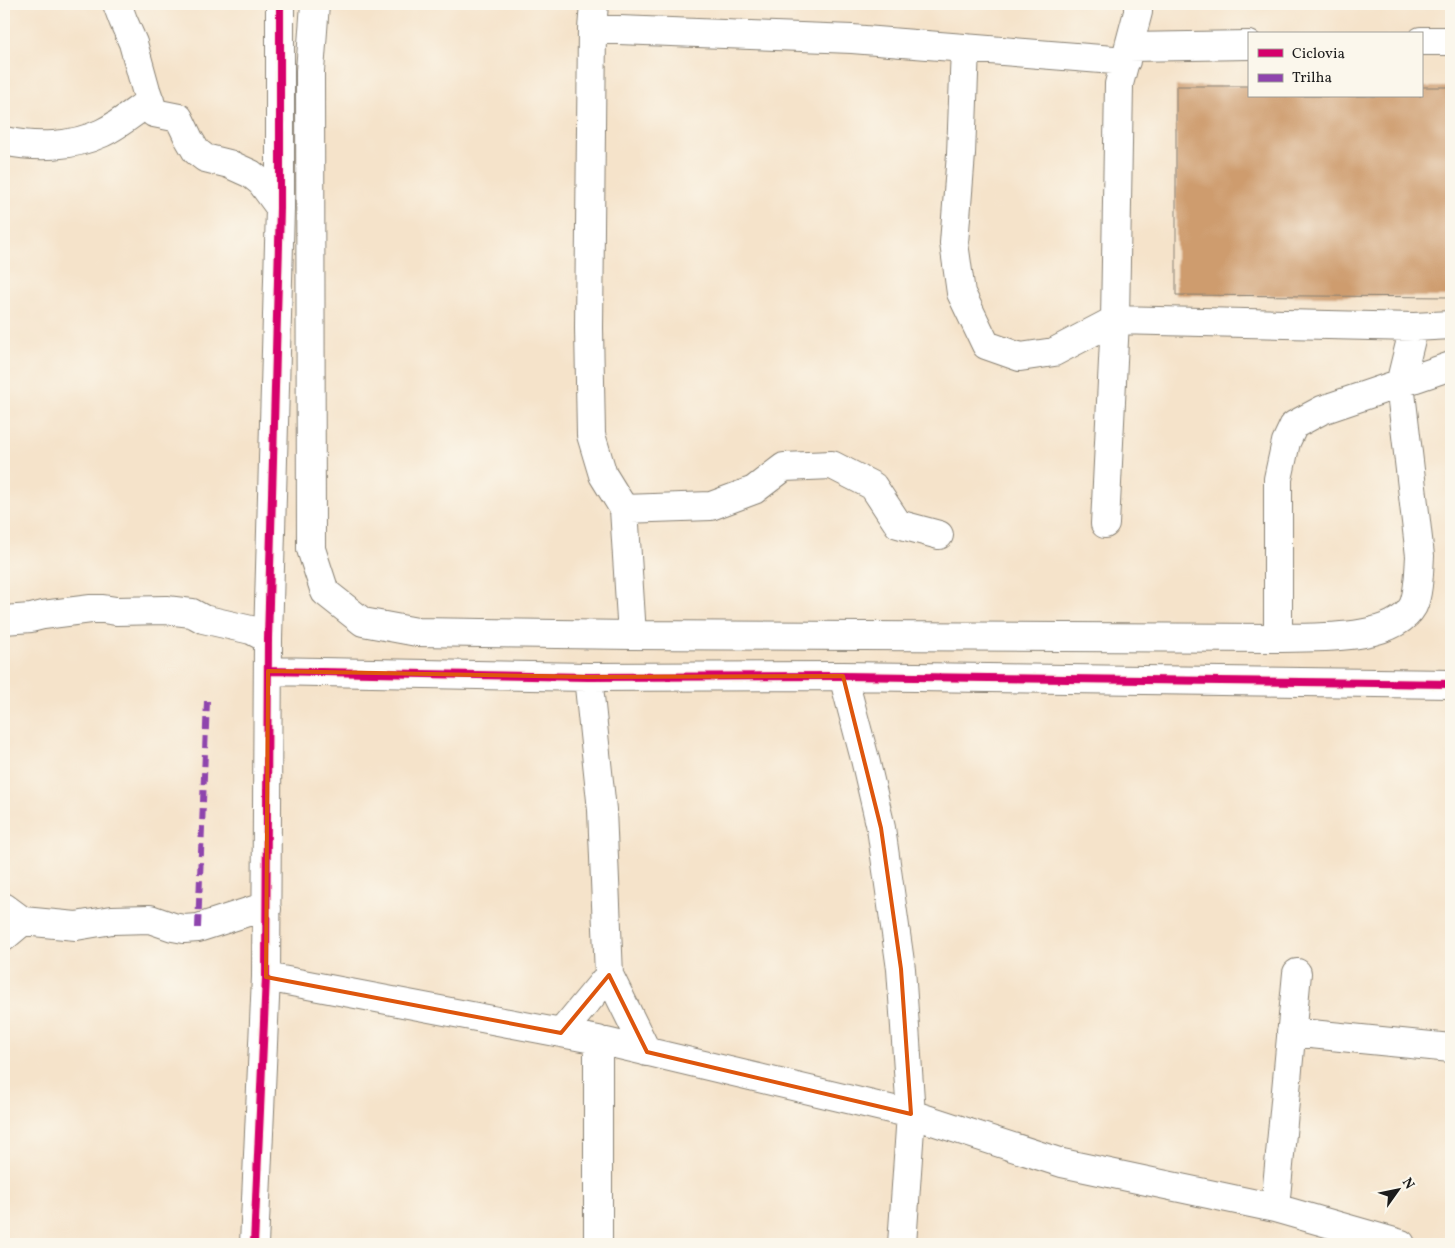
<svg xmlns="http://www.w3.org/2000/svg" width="1455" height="1248" font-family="Vollkorn,serif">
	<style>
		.building { fill: #ce9c6e }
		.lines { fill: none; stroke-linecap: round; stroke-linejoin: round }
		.minor-casing { stroke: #888073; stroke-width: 30 }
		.minor { stroke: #fff; stroke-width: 28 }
		.quiet { stroke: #8e44ad; stroke-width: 6; stroke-dasharray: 12 6; stroke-linecap: butt }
		.cycleway-casing { stroke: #fbf7ec; stroke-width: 11 }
		.cycleway { stroke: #d6006c; stroke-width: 8 }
		.marked { fill: none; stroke: #de560d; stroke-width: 4; stroke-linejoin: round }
	</style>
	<rect width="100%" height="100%" fill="#fbf7ec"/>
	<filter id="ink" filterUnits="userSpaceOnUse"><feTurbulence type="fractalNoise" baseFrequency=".02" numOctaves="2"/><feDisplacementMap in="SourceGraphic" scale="10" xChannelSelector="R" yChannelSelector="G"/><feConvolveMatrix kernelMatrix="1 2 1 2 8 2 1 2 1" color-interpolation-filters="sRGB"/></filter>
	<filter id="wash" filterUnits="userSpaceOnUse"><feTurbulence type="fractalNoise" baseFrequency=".0096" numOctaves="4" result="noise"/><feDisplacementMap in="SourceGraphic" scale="20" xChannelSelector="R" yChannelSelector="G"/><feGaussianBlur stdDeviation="1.12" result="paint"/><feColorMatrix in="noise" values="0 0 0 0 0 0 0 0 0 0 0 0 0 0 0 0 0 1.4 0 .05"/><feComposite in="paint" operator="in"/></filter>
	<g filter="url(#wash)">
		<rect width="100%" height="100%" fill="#f5e3ca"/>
		<g id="blocks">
			<path class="building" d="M 1176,86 L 1249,86 L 1249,96 L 1421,96 L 1421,87 L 1451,87 L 1451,297 L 1176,295 Z"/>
		</g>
	</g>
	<g filter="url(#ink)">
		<use href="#blocks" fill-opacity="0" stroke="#888073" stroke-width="1"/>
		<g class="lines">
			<defs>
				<path id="minor" d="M 117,4 L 123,20 L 133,43 L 146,90 L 154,113 L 179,118 L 189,139 L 196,151 L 205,158 L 229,164 L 251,174 L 261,182 L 280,208
					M 315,4 L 310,71 L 311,549 L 325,592 L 363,622 L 417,632 L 632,635 L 1278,638 C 1314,637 1393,642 1413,606 C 1419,593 1419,570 1420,556 L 1400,384 L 1414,327
					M 594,4 L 592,29 L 589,328 L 591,435 L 603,475 L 624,509 L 632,635
					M 1138,4 L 1138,12 L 1119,84 L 1115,320 L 1414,327 L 1451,325
					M 592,29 L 852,39 L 1126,61
					M 1421,41 L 1451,41
					M 1129,47 L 1249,45
					M 965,48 L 961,154 L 954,243 L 961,293 L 986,345 L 1020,357 L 1054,352 L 1115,320
					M 4,141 C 36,148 72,147 102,133 C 119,125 134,112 150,101
					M 624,509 L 711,506 L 754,490 L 784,467 L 832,465 L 873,486 L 898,524 L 939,535
					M 1105,524 L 1115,320
					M 4,620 L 31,618 L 43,615 L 91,609 L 103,609 L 116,611 L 166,610 L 192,613 L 203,619 L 251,630 L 268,639
					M 1278,638 L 1278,479 L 1286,442 L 1294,425 L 1322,410 L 1451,366
					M 268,671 L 588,677 L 843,676 L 1451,684
					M 843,676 L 865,759 L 881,828 L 901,969 L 911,1114 L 902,1244
					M 588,677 L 602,810 L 609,975 L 647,1052
					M 4,907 L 23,921 L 76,926 L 112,920 L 150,919 L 173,927 L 184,929 L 198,928 L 257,909 L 267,909
					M 4,937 L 23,921
					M 266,977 L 598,1040 L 911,1114 L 1062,1163 L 1275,1208 L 1401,1244
					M 1291,1032 L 1451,1048
					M 561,1033 L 609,975
					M 598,1040 L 598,1244
					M 1275,1208 L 1297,973
					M 254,1244 L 266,977 L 268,639 L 280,208 L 280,4"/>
			</defs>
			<use href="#minor" class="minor-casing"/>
			<use href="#minor" class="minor"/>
			<path class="quiet" d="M 198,928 L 207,701"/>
			<defs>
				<path id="cycleway" d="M 268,671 L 588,677 L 843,676 L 1451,684
					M 254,1244 L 266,977 L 268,639 L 280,208 L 280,4"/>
			</defs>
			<use href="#cycleway" class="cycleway-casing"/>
			<use href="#cycleway" class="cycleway"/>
		</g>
	</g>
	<path class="marked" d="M 268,671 L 588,677 L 843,676 L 881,828 L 901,969 L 911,1114 L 647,1052 L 609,975 L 561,1033 L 266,977 Z"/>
	<rect width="1455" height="1248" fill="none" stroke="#fbf7ec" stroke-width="20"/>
	<rect x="1248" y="32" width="175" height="65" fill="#fbf7ec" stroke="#a29f99"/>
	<rect x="1258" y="49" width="25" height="8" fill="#d6006c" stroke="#a29f99"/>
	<text x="1292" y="58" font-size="15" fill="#1c1c1c">Ciclovia</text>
	<rect x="1258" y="74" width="25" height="8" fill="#8e44ad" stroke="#a29f99"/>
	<text x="1292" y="82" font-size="15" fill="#1c1c1c">Trilha</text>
	<g transform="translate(1398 1190) rotate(57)" stroke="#fbf7ec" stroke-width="4" paint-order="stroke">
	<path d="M0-4L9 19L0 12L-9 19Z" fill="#1c1c1c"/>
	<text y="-8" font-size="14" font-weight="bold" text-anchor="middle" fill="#1c1c1c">N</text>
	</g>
</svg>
